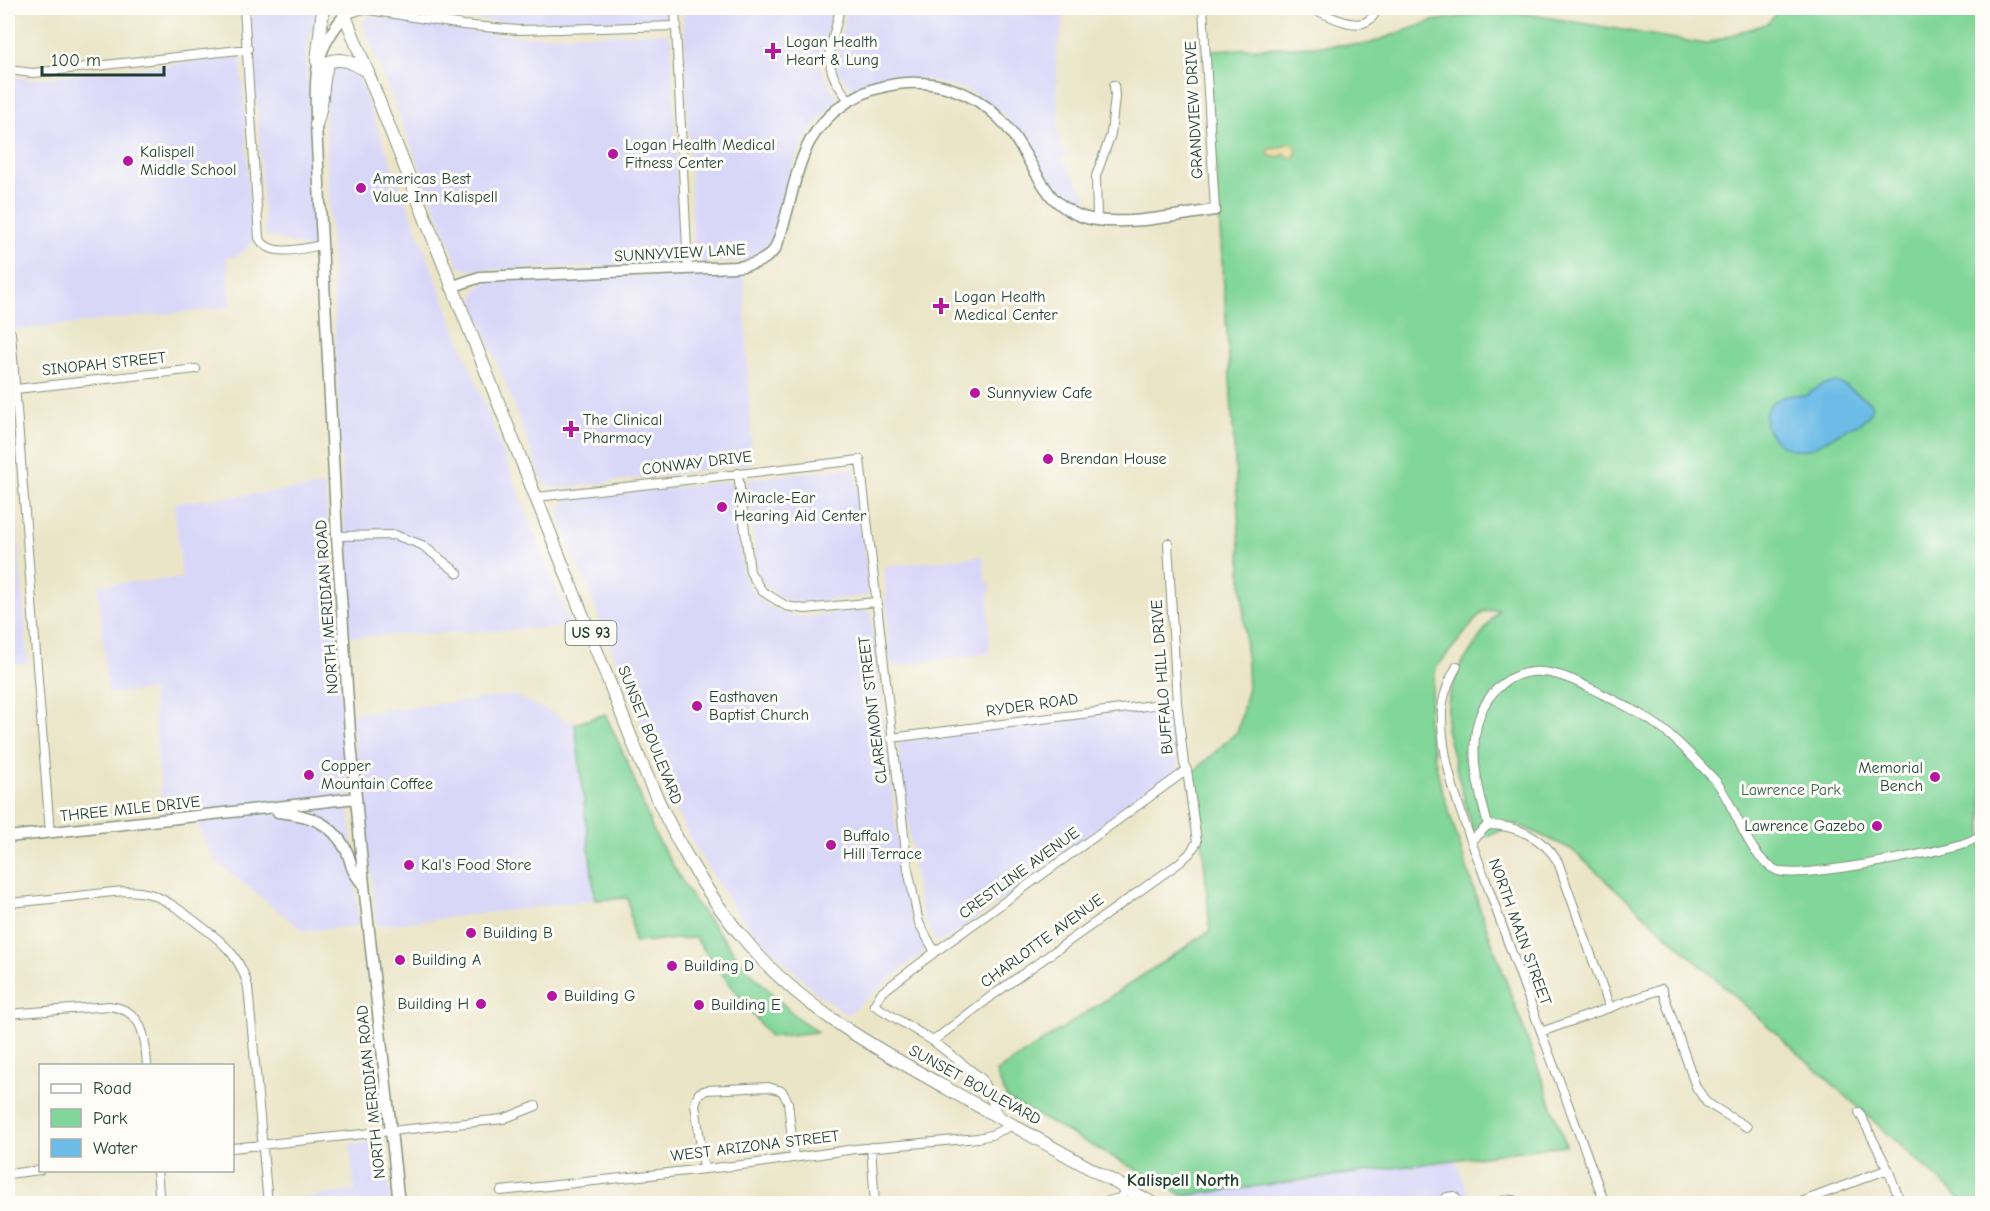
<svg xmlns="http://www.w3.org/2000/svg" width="1990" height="1211" font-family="'Comic Neue',sans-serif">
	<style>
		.built { fill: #d9d7f8 }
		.green { fill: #81d699; stroke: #508a66; stroke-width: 1.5 }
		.sand { fill: #eeda9e; stroke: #868c69; stroke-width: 1.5 }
		.water { fill: #6cbce7; stroke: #467c8e; stroke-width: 1.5 }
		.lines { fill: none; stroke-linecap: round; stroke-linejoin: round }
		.minor-casing { stroke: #85917e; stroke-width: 10 }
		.tertiary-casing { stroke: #85917e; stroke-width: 13 }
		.secondary-casing { stroke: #85917e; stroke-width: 13 }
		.primary-casing { stroke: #85917e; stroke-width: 14 }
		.minor { stroke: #fff; stroke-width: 8 }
		.tertiary { stroke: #fff; stroke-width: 10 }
		.secondary { stroke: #fff; stroke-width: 10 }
		.primary { stroke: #fff; stroke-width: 12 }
		.poi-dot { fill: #b5179e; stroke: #fdfcf7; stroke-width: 2 }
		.labels { text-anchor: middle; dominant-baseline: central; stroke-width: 6; stroke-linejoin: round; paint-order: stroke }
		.shield { fill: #fdfcf7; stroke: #62766e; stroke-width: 1.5 }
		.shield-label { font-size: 15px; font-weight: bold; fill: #1f3d34 }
		.poi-label { font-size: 16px; fill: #1f3d34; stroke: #fdfcf7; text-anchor: start }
		.street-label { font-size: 16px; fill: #1f3d34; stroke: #fdfcf7 }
		.park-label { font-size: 16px; fill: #38634d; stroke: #fdfcf7 }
		.neighbourhood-label { font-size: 18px; font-weight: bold; fill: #1f3d34; stroke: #fdfcf7 }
	</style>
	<rect width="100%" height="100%" fill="#fdfcf7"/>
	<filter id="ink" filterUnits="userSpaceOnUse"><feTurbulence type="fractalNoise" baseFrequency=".0167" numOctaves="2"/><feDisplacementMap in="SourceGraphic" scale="12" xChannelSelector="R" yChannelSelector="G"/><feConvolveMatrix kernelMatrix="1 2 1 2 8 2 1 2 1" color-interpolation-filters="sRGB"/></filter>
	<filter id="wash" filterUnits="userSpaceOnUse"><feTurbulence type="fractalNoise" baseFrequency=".008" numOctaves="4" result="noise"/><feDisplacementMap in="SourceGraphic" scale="24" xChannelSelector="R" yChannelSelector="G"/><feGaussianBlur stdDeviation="1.35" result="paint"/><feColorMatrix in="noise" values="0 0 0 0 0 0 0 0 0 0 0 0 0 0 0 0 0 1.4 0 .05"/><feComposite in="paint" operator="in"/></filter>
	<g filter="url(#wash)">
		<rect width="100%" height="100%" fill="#ebe5c7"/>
		<path class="built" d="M 251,8 L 321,8 L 306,49 L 319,251 L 265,235 Z
			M 403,8 L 669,8 L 670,13 L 667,17 L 663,20 L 521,23 L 489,21 Z
			M 683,8 L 834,8 L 821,56 L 821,67 L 828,83 L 836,95 L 837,102 L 821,118 L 807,136 L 796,155 L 773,241 L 764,252 L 747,261 L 699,262 L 694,257 Z
			M 848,8 L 1066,8 L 1056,56 L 1059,143 L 1067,155 L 1062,157 L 1086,195 L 1089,213 L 1083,213 L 1043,180 L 1006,116 L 970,91 L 925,79 L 860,88 L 851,86 L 842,78 L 835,66 L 836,55 Z
			M 369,16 L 473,32 L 518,36 L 662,33 L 669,35 L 671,41 L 681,259 L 676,264 L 470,270 L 464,269 L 458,264 L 363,24 L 365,19 Z
			M 241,57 L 252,243 L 238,256 L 227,257 L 231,307 L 8,331 L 8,77 L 35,79 Z
			M 338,63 L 354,67 L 571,627 L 349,637 L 325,107 L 327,74 Z
			M 741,273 L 744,278 L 752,459 L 750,464 L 560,488 L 555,488 L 546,484 L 543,481 L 474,303 L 474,296 L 478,287 L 486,282 L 496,281 Z
			M 8,413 L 28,663 L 8,665 Z
			M 849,468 L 853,469 L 855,472 L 869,593 L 865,596 L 799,603 L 781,598 L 766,585 L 758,573 L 747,481 L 750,479 Z
			M 728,482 L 733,487 L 743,573 L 749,586 L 758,597 L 772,608 L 792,616 L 805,617 L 864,610 L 871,613 L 904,894 L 913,925 L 926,949 L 847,1015 L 815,991 L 755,933 L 733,907 L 694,845 L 677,812 L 560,519 L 561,506 L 563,503 L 570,499 Z
			M 325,486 L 358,926 L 304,931 L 218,864 L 206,846 L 197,821 L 164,824 L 152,690 L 108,694 L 98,585 L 182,578 L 174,503 Z
			M 983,556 L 986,583 L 991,583 L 991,592 L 988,592 L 990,651 L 986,654 L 895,666 L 890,663 L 884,566 Z
			M 514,695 L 577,725 L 595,900 L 377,926 L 352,714 Z
			M 1171,707 L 1178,768 L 1177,771 L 952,936 L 936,942 L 925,921 L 917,892 L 898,743 L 1077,716 Z
			M 373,1142 L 385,1149 L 391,1203 L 305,1203 L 305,1197 L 355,1191 L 350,1144 Z
			M 1456,1160 L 1472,1203 L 1184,1204 L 1184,1196 Z"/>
		<path class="green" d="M 1781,8 L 1982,8 L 1982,1203 L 1965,1203 L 1571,849 L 1519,825 L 1475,840 L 1446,729 L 1449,696 L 1459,668 L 1499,609 L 1482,612 L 1436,668 L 1427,723 L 1441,787 L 1481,912 L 1566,1145 L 1184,1196 L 1007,1099 L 996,1072 L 1210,931 L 1203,849 L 1190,775 L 1238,731 L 1248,686 L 1231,393 L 1208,50 L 1368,44 L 1432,21 L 1504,10 L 1705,44 L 1768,23 Z
			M 605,714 L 627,761 L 654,833 L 693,900 L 748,970 L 795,1016 L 818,1032 L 770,1037 L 695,938 L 634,942 L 628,898 L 595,900 L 575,724 Z"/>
		<path class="sand" d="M 1288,143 C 1296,143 1299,151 1294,157 L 1290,158 L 1285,154 L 1277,158 L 1268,155 L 1269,149 L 1279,148 Z"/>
		<path class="water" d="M 1836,382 L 1846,386 L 1871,403 C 1874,417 1861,423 1849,428 C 1836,434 1822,445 1807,449 C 1774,459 1743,406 1787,396 C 1793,395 1799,394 1805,396 L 1822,385 Z"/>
	</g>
	<g filter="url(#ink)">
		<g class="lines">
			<defs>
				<path id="minor" d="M 244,8 L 259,238 C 270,259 304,248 322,245
					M 675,8 L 688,269
					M 840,8 C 832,49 818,63 849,100
					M 1203,8 L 1215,210
					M 1311,8 C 1331,16 1367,39 1377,8
					M 345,15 L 363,9 L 463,25 L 518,30 L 677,26
					M 8,70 L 33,73 L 248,49
					M 1097,220 L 1096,176 L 1111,134 L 1115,96 L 1114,85
					M 11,333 L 50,833
					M 16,389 L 196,369
					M 738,473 L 750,572 L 762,591 L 786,606 L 805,609 L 876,602
					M 537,497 L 860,460 L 908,869 L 919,923 L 935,952
					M 337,536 L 395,535 L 422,545 L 458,573
					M 1457,666 C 1448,682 1441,700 1442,718 C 1442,773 1469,833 1487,884 C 1525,991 1566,1097 1605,1204
					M 891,738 L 1177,702
					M 1488,825 C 1479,792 1468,752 1479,718 C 1488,690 1513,669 1543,672 C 1564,674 1584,685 1602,694 C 1626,706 1652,719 1672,737 C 1687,750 1700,765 1714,779 C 1735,802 1747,859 1778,871 C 1799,879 1936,853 1962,844 C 1969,842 1976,838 1982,835
					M 1471,841 L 1488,825 C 1516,825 1544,838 1558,862 L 1610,1008
					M 8,903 C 34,901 60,898 86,895 C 106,893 130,888 150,894 C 170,901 188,916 205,929 C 226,944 242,961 248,987 L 268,1204
					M 8,1014 L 109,1006 C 144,1010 145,1037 147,1066
					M 1541,1032 L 1662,989 L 1696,1087 L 1707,1103 L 1747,1127
					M 933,1041 L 993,995 L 1179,863 L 1190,853 L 1197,842 L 1187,770 L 1184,764 L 1177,702 L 1168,543
					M 1859,1112 L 1888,1169 L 1901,1204
					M 999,1117 L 982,1079 L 933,1041 L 874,1005 L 881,993 L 935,952 L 1187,770
					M 871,1147 L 875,1204
					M 232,1148 L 503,1119 L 536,1106
					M 704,1169 L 695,1104 L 699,1093 L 707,1090 L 768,1087 L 782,1091 L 788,1102 L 794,1158
					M 157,1170 L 160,1204
					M 8,1174 L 40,1170
					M 501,1191 L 751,1164 L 855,1149 L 978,1138 L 991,1135 L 1011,1126
					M 1095,1204 L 1120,1198 L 1127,1188
					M 1370,1204 L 1390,1204
					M 1439,1204 L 1447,1197 L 1454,1196 L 1460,1204
					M 1491,1204 C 1502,1201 1512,1196 1521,1204
					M 1796,1204 L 1888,1169"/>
				<path id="tertiary" d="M 451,287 L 480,277 L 735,267 C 751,266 765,262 775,249 C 790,214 792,175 810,141 C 848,74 945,63 999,118 C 1021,140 1032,172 1052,197 C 1061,206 1071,213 1083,217 C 1118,228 1178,215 1215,210"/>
				<path id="secondary" d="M 345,15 C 311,55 316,76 316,125 L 337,536 L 350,732 L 364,885 L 399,1204
					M 278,812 C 309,815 333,822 347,852 C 350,858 350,864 353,870 C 355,875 360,880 363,885
					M 8,837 L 356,798"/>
				<path id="primary" d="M 342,8 L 638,755 C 667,824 700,889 750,946 C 804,1010 876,1048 948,1089 C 1016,1127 1085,1165 1154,1204
					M 317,61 L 323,8
					M 316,125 C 324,104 321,82 328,62 C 344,56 354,64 368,72"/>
			</defs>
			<use href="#minor" class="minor-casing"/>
			<use href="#tertiary" class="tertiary-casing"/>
			<use href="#secondary" class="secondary-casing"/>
			<use href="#primary" class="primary-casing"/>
			<use href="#minor" class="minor"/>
			<use href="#tertiary" class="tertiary"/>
			<use href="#secondary" class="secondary"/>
			<use href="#primary" class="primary"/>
		</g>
	</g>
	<g class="poi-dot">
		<path d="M770 42h6v6h6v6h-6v6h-6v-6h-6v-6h6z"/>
		<circle cx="613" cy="154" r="6"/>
		<circle cx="128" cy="161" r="6"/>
		<circle cx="361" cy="188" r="6"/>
		<path d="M938 297h6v6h6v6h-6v6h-6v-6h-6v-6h6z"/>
		<circle cx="975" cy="393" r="6"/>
		<path d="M568 420h6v6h6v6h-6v6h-6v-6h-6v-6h6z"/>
		<circle cx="1048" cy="459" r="6"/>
		<circle cx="722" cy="507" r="6"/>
		<circle cx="697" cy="706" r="6"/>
		<circle cx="309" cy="775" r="6"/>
		<circle cx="1935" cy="777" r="6"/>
		<circle cx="1877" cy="826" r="6"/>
		<circle cx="831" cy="845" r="6"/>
		<circle cx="409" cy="865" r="6"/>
		<circle cx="471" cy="933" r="6"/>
		<circle cx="400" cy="960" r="6"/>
		<circle cx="672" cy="966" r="6"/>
		<circle cx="552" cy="996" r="6"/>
		<circle cx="481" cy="1004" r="6"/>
		<circle cx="699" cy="1005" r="6"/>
	</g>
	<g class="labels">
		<rect class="shield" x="565.5" y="621" width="51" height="24" rx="4.5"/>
		<g class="shield-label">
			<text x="591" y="633">US 93</text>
		</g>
		<g class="poi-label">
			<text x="786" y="42">Logan Health<tspan x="786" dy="18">Heart &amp; Lung</tspan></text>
			<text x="625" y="145">Logan Health Medical<tspan x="625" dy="18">Fitness Center</tspan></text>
			<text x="140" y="152">Kalispell<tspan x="140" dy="18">Middle School</tspan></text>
			<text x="373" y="179">Americas Best<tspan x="373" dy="18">Value Inn Kalispell</tspan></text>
			<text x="954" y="297">Logan Health<tspan x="954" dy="18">Medical Center</tspan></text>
			<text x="987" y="393">Sunnyview Cafe</text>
			<text x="583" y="420">The Clinical<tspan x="583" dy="18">Pharmacy</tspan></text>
			<text x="1060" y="459">Brendan House</text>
			<text x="734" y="498">Miracle-Ear<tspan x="734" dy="18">Hearing Aid Center</tspan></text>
			<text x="709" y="697">Easthaven<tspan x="709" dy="18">Baptist Church</tspan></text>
			<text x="321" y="766">Copper<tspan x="321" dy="18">Mountain Coffee</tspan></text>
			<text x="1923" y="768" text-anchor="end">Memorial<tspan x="1923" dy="18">Bench</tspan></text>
			<text x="1865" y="826" text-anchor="end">Lawrence Gazebo</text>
			<text x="843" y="836">Buffalo<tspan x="843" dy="18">Hill Terrace</tspan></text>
			<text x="421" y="865">Kal's Food Store</text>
			<text x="483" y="933">Building B</text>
			<text x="412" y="960">Building A</text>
			<text x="684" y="966">Building D</text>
			<text x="564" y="996">Building G</text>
			<text x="469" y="1004" text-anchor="end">Building H</text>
			<text x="711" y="1005">Building E</text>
		</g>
		<g class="street-label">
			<text transform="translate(1194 110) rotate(-93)">GRANDVIEW DRIVE</text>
			<text transform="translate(680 253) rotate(-3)">SUNNYVIEW LANE</text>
			<text transform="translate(104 364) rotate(-6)">SINOPAH STREET</text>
			<text transform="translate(697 463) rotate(-7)">CONWAY DRIVE</text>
			<text transform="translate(327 607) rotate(-94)">NORTH MERIDIAN ROAD</text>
			<text transform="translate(1162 677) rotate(-94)">BUFFALO HILL DRIVE</text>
			<text transform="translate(1032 705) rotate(-8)">RYDER ROAD</text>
			<text transform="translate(873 710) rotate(-97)">CLAREMONT STREET</text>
			<text transform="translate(650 735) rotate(68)">SUNSET BOULEVARD</text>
			<text transform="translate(130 809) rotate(-6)">THREE MILE DRIVE</text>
			<text transform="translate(1019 873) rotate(-36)">CRESTLINE AVENUE</text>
			<text transform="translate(1520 932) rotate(70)">NORTH MAIN STREET</text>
			<text transform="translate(1042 941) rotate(-36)">CHARLOTTE AVENUE</text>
			<text transform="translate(975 1085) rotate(29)">SUNSET BOULEVARD</text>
			<text transform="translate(371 1092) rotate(-96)">NORTH MERIDIAN ROAD</text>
			<text transform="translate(755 1146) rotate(-7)">WEST ARIZONA STREET</text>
		</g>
		<g class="park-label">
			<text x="1791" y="790">Lawrence Park</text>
		</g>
		<g class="neighbourhood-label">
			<text x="1183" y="1180">Kalispell North</text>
		</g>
	</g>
	<rect width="1990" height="1211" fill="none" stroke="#fdfcf7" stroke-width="30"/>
	<rect x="39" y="1064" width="195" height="108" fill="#fdfcf7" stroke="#a4b0a9" stroke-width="1.5"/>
	<rect x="51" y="1084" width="30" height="9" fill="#ffffff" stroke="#a4b0a9" stroke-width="1.5"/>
	<text x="93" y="1094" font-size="18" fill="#1f3d34">Road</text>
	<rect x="51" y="1109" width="30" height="18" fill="#81d699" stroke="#a4b0a9" stroke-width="1.5"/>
	<text x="93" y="1124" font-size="18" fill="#1f3d34">Park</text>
	<rect x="51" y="1139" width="30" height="18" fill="#6cbce7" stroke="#a4b0a9" stroke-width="1.5"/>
	<text x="93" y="1154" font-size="18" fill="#1f3d34">Water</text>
	<path d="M42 66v9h122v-9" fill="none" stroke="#1f3d34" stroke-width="3"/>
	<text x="51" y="66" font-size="18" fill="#1f3d34" stroke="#fdfcf7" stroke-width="4.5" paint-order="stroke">100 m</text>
</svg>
